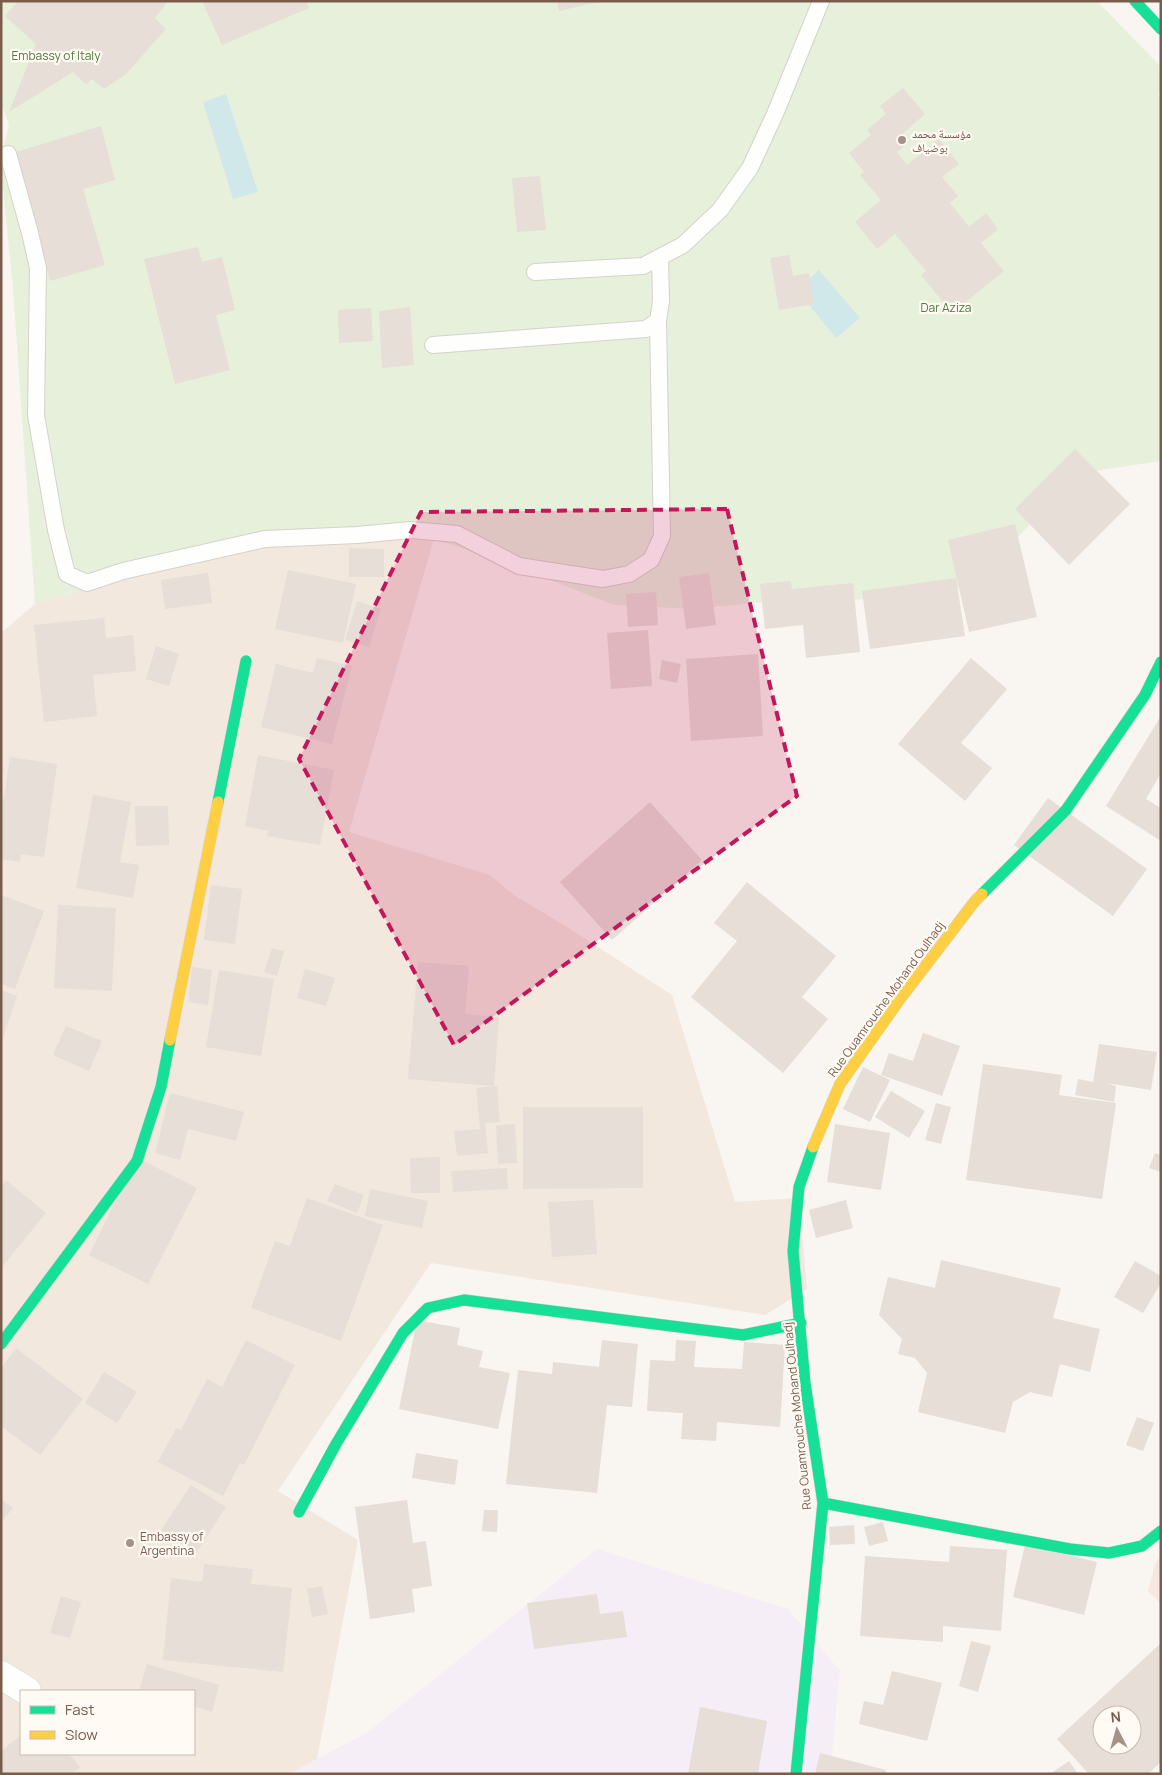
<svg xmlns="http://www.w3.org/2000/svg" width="1162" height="1775" font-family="Manrope,'Noto Naskh Arabic',sans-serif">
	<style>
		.residential { fill: #f2e8de; fill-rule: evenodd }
		.commercial { fill: #f6e8e1 }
		.education { fill: #f6eef6 }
		.green { fill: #e7f0db }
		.water { fill: #d0e8ea }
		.building { fill: #e6ded7; fill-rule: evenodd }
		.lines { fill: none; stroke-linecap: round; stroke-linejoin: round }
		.lane-casing { stroke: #d7d1cb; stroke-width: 18 }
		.street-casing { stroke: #d7d1cb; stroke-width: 29 }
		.fast-casing { stroke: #d9d2cb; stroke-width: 12 }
		.slow-casing { stroke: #d9d2cb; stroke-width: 12 }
		.lane { stroke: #fefefd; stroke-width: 16 }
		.street { stroke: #fefefd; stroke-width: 28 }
		.fast { stroke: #16e098; stroke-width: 11 }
		.slow { stroke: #ffcf43; stroke-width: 11 }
		.marked { fill: #c2185b; fill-opacity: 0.2; stroke: #c2185b; stroke-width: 4; stroke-dasharray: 10 6; stroke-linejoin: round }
		.poi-dot { fill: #a69286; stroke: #fffaf3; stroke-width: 2 }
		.labels { text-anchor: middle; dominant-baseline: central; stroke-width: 4.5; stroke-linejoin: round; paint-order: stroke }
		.park-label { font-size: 12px; fill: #537a41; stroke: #fffaf3 }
		.poi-label { font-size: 12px; fill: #7a5c4d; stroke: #fffaf3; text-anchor: start }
		.street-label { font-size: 12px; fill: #7a5c4d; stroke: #fffaf3 }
	</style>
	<rect width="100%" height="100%" fill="#f9f5f0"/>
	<path class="residential" d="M 434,539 L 349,832 L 490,875 L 514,895 L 567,927 L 672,995 L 735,1202 L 799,1198 L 807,1289 L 765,1315 L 431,1263 L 278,1491 L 358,1540 L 317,1759 L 289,1774 L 1,1774 L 1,633 L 35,604 L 134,575 L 290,542 ZM 21,1691 L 194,1691 L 194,1754 L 21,1754 Z"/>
	<path class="commercial" d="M 1161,1556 L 1161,1604 L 1148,1591 L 1155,1564 Z"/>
	<path class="education" d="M 597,1549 L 788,1609 L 840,1671 L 830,1774 L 289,1774 L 368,1732 Z"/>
	<path class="green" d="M 1,1 L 1097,1 L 1161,67 L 1161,89 L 1158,95 L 1161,97 L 1161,461 L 1080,473 L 969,587 L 846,601 L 775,601 L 693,609 L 614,605 L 522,569 L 503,563 L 495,563 L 494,559 L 434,539 L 290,542 L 134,575 L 35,604 L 13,288 L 1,169 L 1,157 L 9,125 L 1,103 Z"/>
	<path class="water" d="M 226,94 L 258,192 L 233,199 L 203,102 Z
		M 819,270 L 860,318 L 836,338 L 797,290 Z"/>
	<path class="building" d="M 18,1 L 168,1 L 155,18 L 166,29 L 126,74 L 104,89 L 92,79 L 86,84 L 73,72 L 9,112 L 36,44 L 5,16 Z
		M 202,1 L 306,1 L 309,8 L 222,45 Z
		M 557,1 L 597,1 L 598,2 L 559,11 Z
		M 903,88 L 925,114 L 902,134 L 909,142 L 897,152 L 907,165 L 939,139 L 959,164 L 942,177 L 958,196 L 950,203 L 969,227 L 986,213 L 998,229 L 981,243 L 1004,271 L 952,313 L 921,275 L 926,271 L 895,234 L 877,249 L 855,222 L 881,200 L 860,175 L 864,172 L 849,153 L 871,135 L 867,130 L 886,114 L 880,106 Z
		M 101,126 L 115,180 L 83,189 L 105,265 L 50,281 L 16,152 Z
		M 540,176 L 546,230 L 517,232 L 512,178 Z
		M 198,247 L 202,262 L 222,257 L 235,310 L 216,315 L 230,370 L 175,384 L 144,259 Z
		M 789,255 L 793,276 L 809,273 L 814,304 L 779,310 L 770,258 Z
		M 410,307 L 414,365 L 382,368 L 379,311 Z
		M 371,308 L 373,341 L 339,343 L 338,310 Z
		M 1075,449 L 1130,504 L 1069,565 L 1015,509 Z
		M 1015,524 L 1037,617 L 969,632 L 948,540 Z
		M 349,548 L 384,549 L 384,577 L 349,577 Z
		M 288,570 L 356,584 L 343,643 L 275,629 Z
		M 208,573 L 212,603 L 165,609 L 161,580 Z
		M 709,573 L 716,625 L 686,629 L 679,577 Z
		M 956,578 L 965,636 L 870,649 L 862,591 Z
		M 791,581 L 792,589 L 853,583 L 860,652 L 806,658 L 803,625 L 765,629 L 760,584 Z
		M 656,592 L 658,625 L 628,627 L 626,594 Z
		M 357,601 L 381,609 L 369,647 L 345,640 Z
		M 104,618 L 106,638 L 133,635 L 136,671 L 93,675 L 97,716 L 44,722 L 34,625 Z
		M 648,630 L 652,686 L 611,689 L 607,633 Z
		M 156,646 L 179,654 L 169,686 L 146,679 Z
		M 758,654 L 763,736 L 691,741 L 686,659 Z
		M 317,658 L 352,666 L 332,744 L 261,727 L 276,664 L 313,673 Z
		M 971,658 L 1007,689 L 961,743 L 992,768 L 965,801 L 898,744 Z
		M 662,660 L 681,664 L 677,683 L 659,679 Z
		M 1161,716 L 1161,773 L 1146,799 L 1161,808 L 1161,841 L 1106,806 Z
		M 258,755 L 334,770 L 320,845 L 267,836 L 268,831 L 245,826 Z
		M 10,757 L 57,764 L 44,857 L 21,854 L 20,862 L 1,859 L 1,797 L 4,798 Z
		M 93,795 L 131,802 L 120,862 L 139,865 L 133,898 L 76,888 Z
		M 1048,798 L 1147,869 L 1113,916 L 1014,845 Z
		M 650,802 L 702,860 L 612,940 L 560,882 Z
		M 135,806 L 168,806 L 169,845 L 136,846 Z
		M 747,882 L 836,956 L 802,997 L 828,1019 L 783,1073 L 691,997 L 737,941 L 714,923 Z
		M 211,885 L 242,889 L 235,944 L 204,940 Z
		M 1,895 L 44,911 L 15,989 L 1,984 Z
		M 58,905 L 116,908 L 112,991 L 54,988 Z
		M 272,948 L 284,951 L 277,976 L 264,972 Z
		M 418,962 L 469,966 L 465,1014 L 499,1017 L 494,1086 L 408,1079 Z
		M 192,967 L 212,970 L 208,1005 L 188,1002 Z
		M 305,969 L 335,978 L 326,1006 L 297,998 Z
		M 219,970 L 274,979 L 261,1056 L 206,1047 Z
		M 1,990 L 17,996 L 2,1041 L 1,1041 Z
		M 66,1026 L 102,1041 L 89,1071 L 53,1055 Z
		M 923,1033 L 960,1046 L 942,1096 L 881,1075 L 889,1053 L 913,1061 Z
		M 1099,1044 L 1157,1052 L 1151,1090 L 1106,1083 L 1116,1086 L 1114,1102 L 1075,1095 L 1078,1079 L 1093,1082 Z
		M 983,1064 L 1062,1075 L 1059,1095 L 1116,1103 L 1102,1199 L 966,1180 Z
		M 863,1067 L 890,1080 L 870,1122 L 843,1109 Z
		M 497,1086 L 500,1122 L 485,1123 L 488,1153 L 457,1156 L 454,1131 L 480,1129 L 476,1088 Z
		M 891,1091 L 925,1111 L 909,1138 L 875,1117 Z
		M 170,1093 L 244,1112 L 236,1141 L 188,1129 L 180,1160 L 155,1153 Z
		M 936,1103 L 951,1107 L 941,1144 L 925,1140 Z
		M 523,1107 L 643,1107 L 643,1188 L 523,1189 Z
		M 515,1124 L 517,1163 L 498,1164 L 496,1125 Z
		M 835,1124 L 890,1133 L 881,1190 L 827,1182 Z
		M 1155,1153 L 1161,1155 L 1161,1172 L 1149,1168 Z
		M 440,1157 L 440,1193 L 411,1193 L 410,1158 Z
		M 137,1158 L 197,1188 L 148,1284 L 89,1255 Z
		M 507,1168 L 508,1189 L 453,1192 L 451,1171 Z
		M 6,1180 L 46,1213 L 1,1268 L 1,1185 Z
		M 335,1184 L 364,1195 L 357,1213 L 327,1201 Z
		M 370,1189 L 428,1201 L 422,1228 L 365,1216 Z
		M 307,1198 L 383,1225 L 341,1341 L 251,1308 L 275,1241 L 290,1246 Z
		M 593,1200 L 597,1254 L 552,1257 L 548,1202 Z
		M 846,1200 L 853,1228 L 816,1238 L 809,1210 Z
		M 941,1260 L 1061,1288 L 1053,1318 L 1100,1329 L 1090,1372 L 1060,1364 L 1052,1397 L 1030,1392 L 1013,1402 L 1005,1433 L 918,1412 L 927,1373 L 915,1358 L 898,1354 L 902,1339 L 879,1315 L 888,1277 L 935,1288 Z
		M 1135,1261 L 1161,1276 L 1161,1283 L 1143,1313 L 1114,1297 Z
		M 417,1320 L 460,1328 L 457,1345 L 483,1351 L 479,1367 L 510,1373 L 498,1429 L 399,1409 Z
		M 246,1340 L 295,1365 L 244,1465 L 240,1463 L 223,1496 L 158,1462 L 176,1428 L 181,1430 L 207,1379 L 222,1387 Z
		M 602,1340 L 638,1344 L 632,1407 L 607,1405 L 597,1493 L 506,1484 L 518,1370 L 552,1374 L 553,1362 L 599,1367 Z
		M 676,1340 L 696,1341 L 694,1367 L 742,1369 L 744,1342 L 785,1345 L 780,1427 L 717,1422 L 716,1441 L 681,1439 L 683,1413 L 647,1411 L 650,1360 L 675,1361 Z
		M 16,1348 L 83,1399 L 40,1455 L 1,1426 L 1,1368 Z
		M 104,1372 L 137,1392 L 117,1423 L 85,1403 Z
		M 1137,1417 L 1154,1423 L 1143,1451 L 1126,1445 Z
		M 416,1453 L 458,1460 L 455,1485 L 412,1478 Z
		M 191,1485 L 226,1507 L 196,1553 L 161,1530 Z
		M 1,1499 L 13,1508 L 1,1522 Z
		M 407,1500 L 413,1543 L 426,1541 L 432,1586 L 412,1589 L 415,1612 L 370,1619 L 355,1507 Z
		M 484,1510 L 498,1510 L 497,1532 L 482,1531 Z
		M 883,1522 L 888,1541 L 869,1546 L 864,1527 Z
		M 854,1525 L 855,1544 L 830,1545 L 829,1527 Z
		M 1025,1545 L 1097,1562 L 1084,1615 L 1013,1597 Z
		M 950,1546 L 1007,1550 L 1001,1631 L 943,1626 L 943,1642 L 860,1636 L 865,1556 L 949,1562 Z
		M 204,1564 L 253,1569 L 251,1584 L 292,1588 L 283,1672 L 163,1660 L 171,1578 L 202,1582 Z
		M 322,1586 L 328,1614 L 312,1617 L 307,1589 Z
		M 597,1594 L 600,1614 L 623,1611 L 627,1637 L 534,1649 L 527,1603 Z
		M 61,1596 L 81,1602 L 70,1638 L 50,1633 Z
		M 971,1641 L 991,1646 L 978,1692 L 959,1686 Z
		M 1160,1644 L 1161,1762 L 1148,1774 L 1089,1774 L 1057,1739 ZM 1102,1715 L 1132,1715 L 1132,1745 L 1102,1745 Z
		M 147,1664 L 219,1685 L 212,1712 L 194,1706 L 194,1691 L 139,1691 Z
		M 892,1671 L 942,1683 L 927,1741 L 859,1724 L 864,1701 L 883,1705 Z
		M 700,1707 L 767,1721 L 758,1774 L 688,1774 Z
		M 21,1735 L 21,1754 L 69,1754 L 80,1767 L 71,1774 L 1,1774 L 1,1751 Z
		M 820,1753 L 886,1770 L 885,1774 L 815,1774 Z
		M 1069,1761 L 1078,1774 L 1050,1774 Z"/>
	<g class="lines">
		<defs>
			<path id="lane" d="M 8,154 L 30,233 L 38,268 L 36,415 L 56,530 L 67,574 L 87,583 L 123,571 L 265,539 L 357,535 L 411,530 L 457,534 L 519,566 L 603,579 L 629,574 L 651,560 L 662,536 L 658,321
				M 535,272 L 643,266 L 683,245 L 720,210 L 750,168 L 775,114 L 821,1
				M 433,345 L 646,329 L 658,321 L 661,301 L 660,257"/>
			<path id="street" d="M 1,1675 L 27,1691"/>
			<path id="fast" d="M 1135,1 L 1161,29
				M 218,802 L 246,661
				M 982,894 L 1066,810 L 1145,695 L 1161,662
				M 1,1344 L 137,1161 L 161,1087 L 170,1040
				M 823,1503 L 1070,1549 L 1109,1553 L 1142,1546 L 1161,1531
				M 299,1512 L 336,1444 L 403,1333 L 428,1308 L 464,1300 L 743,1335 L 801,1323
				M 796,1774 L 823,1503 L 805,1383 L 793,1251 L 799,1187 L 813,1147"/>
			<path id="slow" d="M 170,1040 L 218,802
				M 813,1147 L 840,1084 L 900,999 L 975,901 L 982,894"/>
		</defs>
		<use href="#lane" class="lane-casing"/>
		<use href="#street" class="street-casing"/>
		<use href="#fast" class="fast-casing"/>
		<use href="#slow" class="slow-casing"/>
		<use href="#lane" class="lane"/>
		<use href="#street" class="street"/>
		<use href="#fast" class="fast"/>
		<use href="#slow" class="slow"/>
	</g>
	<path class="marked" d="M 727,509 L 797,796 L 454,1045 L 299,759 L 421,512 Z"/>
	<g class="poi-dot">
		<circle cx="902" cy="140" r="5"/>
		<circle cx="130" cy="1543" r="5"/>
	</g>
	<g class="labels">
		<g class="park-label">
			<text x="56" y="55">Embassy of Italy</text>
			<text x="946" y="307">Dar Aziza</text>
		</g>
		<g class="poi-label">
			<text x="912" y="133">مؤسسة محمد<tspan x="912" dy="14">بوضياف</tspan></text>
			<text x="140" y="1536">Embassy of<tspan x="140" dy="14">Argentina</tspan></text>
		</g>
		<g class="street-label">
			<text transform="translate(886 999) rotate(-54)">Rue Ouamrouche Mohand Oulhadj</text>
			<text transform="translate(797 1416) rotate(-96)">Rue Ouamrouche Mohand Oulhadj</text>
		</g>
	</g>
	<rect width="1162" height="1775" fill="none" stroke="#7a5c4d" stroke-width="5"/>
	<rect x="20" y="1690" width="175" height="65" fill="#fffaf3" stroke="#cabbb1"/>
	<rect x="30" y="1706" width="25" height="8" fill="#16e098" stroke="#cabbb1"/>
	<text x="65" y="1715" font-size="15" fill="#7a5c4d">Fast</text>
	<rect x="30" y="1731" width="25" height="8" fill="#ffcf43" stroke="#cabbb1"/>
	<text x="65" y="1740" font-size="15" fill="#7a5c4d">Slow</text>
	<g transform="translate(1117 1730) rotate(354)"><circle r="24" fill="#fffaf3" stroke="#cabbb1"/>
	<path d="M0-4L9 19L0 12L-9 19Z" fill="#a69286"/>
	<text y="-8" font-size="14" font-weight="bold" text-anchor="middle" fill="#7a5c4d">N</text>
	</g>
</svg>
